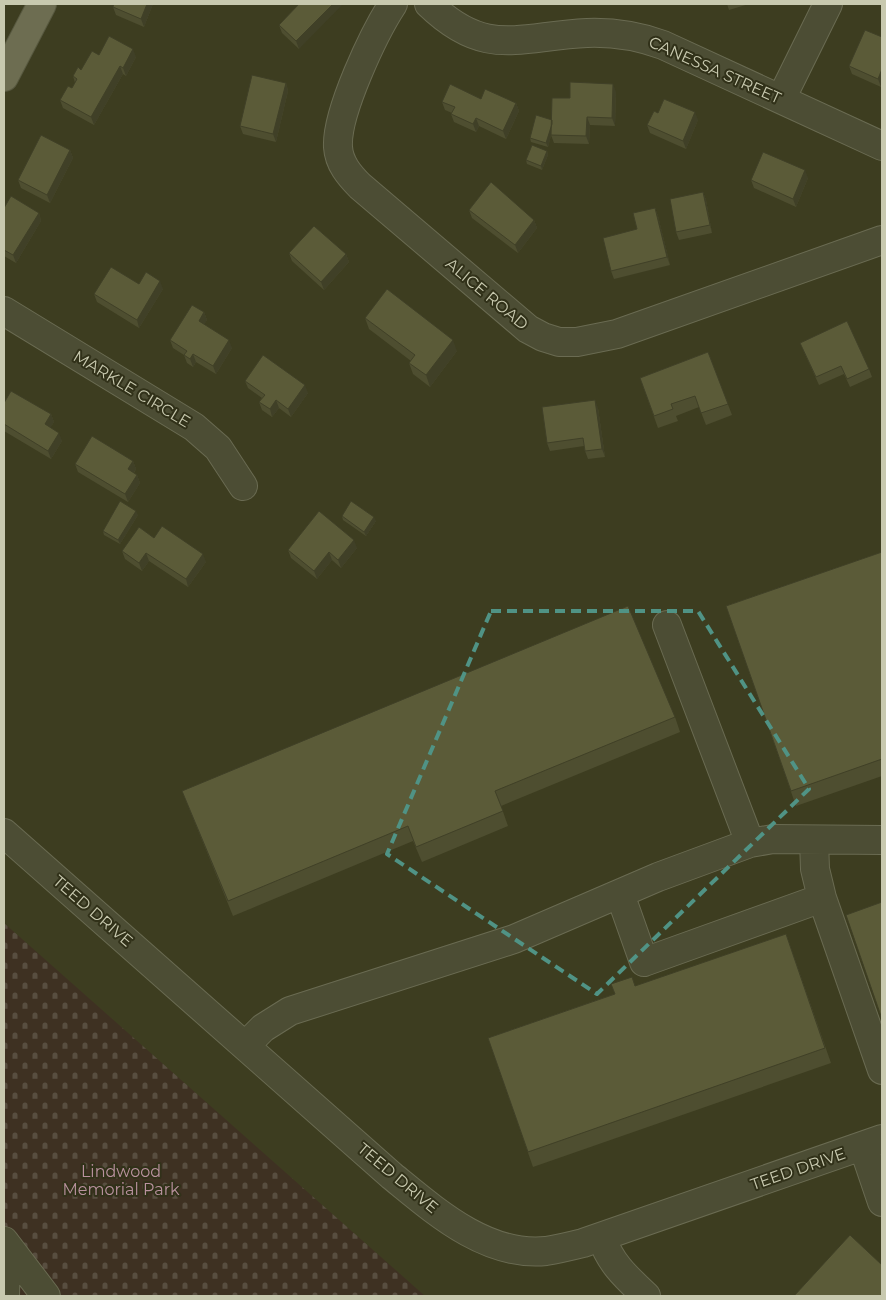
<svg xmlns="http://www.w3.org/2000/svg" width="886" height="1300" font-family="Montserrat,sans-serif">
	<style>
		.cemetery { fill: url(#cemetery-stones) }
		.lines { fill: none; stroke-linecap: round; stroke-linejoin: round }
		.minor-casing { stroke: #6a6b52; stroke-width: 30 }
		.major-casing { stroke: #585940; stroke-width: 30 }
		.minor { stroke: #4c4d34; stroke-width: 28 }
		.major { stroke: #6d6d51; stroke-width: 28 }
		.wall { fill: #4e4e30 }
		.shaded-wall { fill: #404027 }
		.building { fill: #5b5b38; stroke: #404027 }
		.marked { fill: none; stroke: #509385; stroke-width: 4; stroke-dasharray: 10 6; stroke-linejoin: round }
		.labels { text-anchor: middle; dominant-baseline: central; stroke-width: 4; stroke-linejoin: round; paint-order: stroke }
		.street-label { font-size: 16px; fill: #c8c9af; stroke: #313119 }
		.park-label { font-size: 16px; fill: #ba929f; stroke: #313119 }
	</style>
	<defs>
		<pattern id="cemetery-stones" width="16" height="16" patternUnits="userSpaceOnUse" patternTransform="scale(1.25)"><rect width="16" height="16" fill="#3e3122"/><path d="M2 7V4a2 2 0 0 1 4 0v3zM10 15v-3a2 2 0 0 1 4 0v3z" fill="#584e40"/></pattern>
	</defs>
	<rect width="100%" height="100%" fill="#3d3d20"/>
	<path class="cemetery" d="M 4,923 L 425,1296 L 4,1296 Z"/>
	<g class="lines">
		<defs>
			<path id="minor" d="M 393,4 C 374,33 336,113 338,147 C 339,163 349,175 360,186 L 528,329 L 543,337 L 559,342 L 577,342 L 617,334 L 882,240
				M 429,4 C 486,59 519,36 587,33 C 614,32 638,36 663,45 L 882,146
				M 781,99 L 828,4
				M 4,311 L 194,427 L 218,448 L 243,486
				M 667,625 L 750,843
				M 4,833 L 392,1176 C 435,1211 486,1257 546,1251 C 559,1249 571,1246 583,1243 L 882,1139
				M 814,840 L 815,869 L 822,898 L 882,1070
				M 620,894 L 644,962 L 822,898
				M 245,1046 L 263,1028 L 290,1011 L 514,939 L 658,877 L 750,843 L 773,839 L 882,840
				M 863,1146 L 882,1202
				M 602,1238 C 610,1263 627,1278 646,1296
				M 4,1241 L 46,1296
				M 5,1296 L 6,1245"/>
			<path id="major" d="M 4,77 L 42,4"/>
		</defs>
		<use href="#minor" class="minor-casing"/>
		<use href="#major" class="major-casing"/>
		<use href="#minor" class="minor"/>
		<use href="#major" class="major"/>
	</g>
	<path class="wall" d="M 114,4 L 153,4 L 144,27 L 116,15 L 113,7 Z
		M 299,4 L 299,49 L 282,33 L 279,25 Z
		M 727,4 L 749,4 L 729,10 Z
		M 882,37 L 881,87 L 852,74 L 849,66 Z
		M 99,55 L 136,57 L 126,76 L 123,74 L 94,125 L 63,108 L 60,100 L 72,88 L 75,83 L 73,76 Z
		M 286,83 L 288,91 L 276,142 L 243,134 L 240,126 Z
		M 616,92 L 615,126 L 590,125 L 589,144 L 554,143 L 551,135 L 548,147 L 531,142 L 530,138 L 552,120 L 570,98 Z
		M 481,99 L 516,103 L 519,111 L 506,139 L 479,126 L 476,132 L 454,122 L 451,114 L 452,113 L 445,110 L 442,102 Z
		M 658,113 L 698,120 L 686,149 L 650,133 L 647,125 Z
		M 70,150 L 73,158 L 50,203 L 21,188 L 18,180 Z
		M 547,151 L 548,155 L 542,170 L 527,164 L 526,160 Z
		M 808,178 L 796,207 L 754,188 L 751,180 Z
		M 703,192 L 706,200 L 712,233 L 679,240 L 676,232 Z
		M 4,208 L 39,213 L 41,221 L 16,263 L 4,256 Z
		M 655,208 L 658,216 L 670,265 L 614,279 L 611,271 L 637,229 Z
		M 469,210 L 534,220 L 537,228 L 518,253 L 472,218 Z
		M 289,253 L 346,254 L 349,262 L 324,290 L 292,261 Z
		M 139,284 L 163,289 L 139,328 L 97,302 L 94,294 Z
		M 204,312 L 207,320 L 204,324 L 232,348 L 216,374 L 196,362 L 193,367 L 187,363 L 184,355 L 173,348 L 170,340 Z
		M 365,318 L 457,351 L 430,387 L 413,374 L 409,363 L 411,361 L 369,329 Z
		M 800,343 L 869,369 L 872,377 L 850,387 L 844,374 L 819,385 Z
		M 708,352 L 732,415 L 706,425 L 699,407 L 676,416 L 678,421 L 658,428 L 640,378 Z
		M 245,381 L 308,393 L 291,417 L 279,408 L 272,417 L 262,410 L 259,402 L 262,398 L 248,388 Z
		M 4,403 L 51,414 L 54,422 L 50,428 L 62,441 L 51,459 L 4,431 Z
		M 598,408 L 605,457 L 588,459 L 585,451 L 584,446 L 550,451 L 547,443 Z
		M 133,461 L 136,469 L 134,473 L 137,475 L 140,483 L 128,502 L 78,472 L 75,464 Z
		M 138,515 L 120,544 L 104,535 L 103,531 Z
		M 342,516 L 376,521 L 366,536 L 343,520 Z
		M 154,538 L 206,562 L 188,587 L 149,561 L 142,571 L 125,559 L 122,551 Z
		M 357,548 L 341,568 L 332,560 L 317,579 L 291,558 L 288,550 Z
		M 882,552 L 882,776 L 796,806 L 726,606 Z
		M 675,717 L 680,732 L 501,806 L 508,826 L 422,862 L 413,841 L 233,916 L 182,791 Z
		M 786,934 L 831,1063 L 533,1167 L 488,1038 Z"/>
	<path class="shaded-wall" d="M 147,4 L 153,4 L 144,27 L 141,19 Z
		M 333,4 L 343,4 L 299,49 L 296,41 Z
		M 133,49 L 136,57 L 126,76 L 123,68 Z
		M 120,66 L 123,74 L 94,125 L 91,117 Z
		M 882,69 L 882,84 L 881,87 L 878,79 Z
		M 286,83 L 288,91 L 276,142 L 273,134 Z
		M 613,84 L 616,92 L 615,126 L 612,118 Z
		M 516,103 L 519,111 L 506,139 L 503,131 Z
		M 695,112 L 698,120 L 686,149 L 683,141 Z
		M 587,117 L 590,125 L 589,144 L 586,136 Z
		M 476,118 L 479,126 L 476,132 L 473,124 Z
		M 553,120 L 554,124 L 548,147 L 546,143 Z
		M 70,150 L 73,158 L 50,203 L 47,195 Z
		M 547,151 L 548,155 L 542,170 L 541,166 Z
		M 805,170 L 808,178 L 796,207 L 793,199 Z
		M 703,192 L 706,200 L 712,233 L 710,225 Z
		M 655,208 L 658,216 L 670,265 L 667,257 Z
		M 39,213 L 41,221 L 16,263 L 13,255 Z
		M 534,220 L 537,228 L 518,253 L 515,245 Z
		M 346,254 L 349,262 L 324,290 L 321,282 Z
		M 160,281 L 163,289 L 139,328 L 137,320 Z
		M 204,312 L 207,320 L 202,329 L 199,321 Z
		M 229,340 L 232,348 L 216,374 L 213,366 Z
		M 453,340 L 457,351 L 430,387 L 426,375 Z
		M 193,354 L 196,362 L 193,367 L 190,359 Z
		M 305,385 L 308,393 L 291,417 L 288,409 Z
		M 276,400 L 279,408 L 272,417 L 270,409 Z
		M 595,400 L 598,408 L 605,457 L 602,449 Z
		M 51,414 L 54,422 L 48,432 L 45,424 Z
		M 59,433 L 62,441 L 51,459 L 48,451 Z
		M 133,461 L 136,469 L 131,477 L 128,469 Z
		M 137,475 L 140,483 L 128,502 L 125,494 Z
		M 136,511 L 138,515 L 120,544 L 118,540 Z
		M 374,517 L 376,521 L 366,536 L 364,532 Z
		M 354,540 L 357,548 L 341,568 L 338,560 Z
		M 329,552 L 332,560 L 317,579 L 314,571 Z
		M 146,553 L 149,561 L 142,571 L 139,563 Z
		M 203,554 L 206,562 L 188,587 L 186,579 Z"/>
	<path class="building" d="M 114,4 L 147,4 L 141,19 L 113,7 Z
		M 299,4 L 333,4 L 296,41 L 279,25 Z
		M 865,30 L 882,37 L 882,69 L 878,79 L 849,66 Z
		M 109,36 L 133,49 L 123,68 L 120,66 L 91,117 L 60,100 L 68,86 L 72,88 L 77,79 L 73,76 L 78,67 L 81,70 L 92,51 L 99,55 Z
		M 252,75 L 286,83 L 273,134 L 240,126 Z
		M 570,82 L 613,84 L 612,118 L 587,117 L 586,136 L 551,135 L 552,98 L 570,98 Z
		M 450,84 L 481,99 L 485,89 L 516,103 L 503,131 L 476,118 L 473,124 L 451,114 L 455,107 L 442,102 Z
		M 664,99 L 695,112 L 683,141 L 647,125 L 654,111 L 658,113 Z
		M 536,115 L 552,120 L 552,124 L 546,143 L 530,138 Z
		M 41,135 L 70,150 L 47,195 L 18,180 Z
		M 532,145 L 547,151 L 541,166 L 526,160 Z
		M 763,152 L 805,170 L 793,199 L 751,180 Z
		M 491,182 L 534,220 L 515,245 L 469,210 Z
		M 703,192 L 710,225 L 676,232 L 670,199 Z
		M 11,196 L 39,213 L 13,255 L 4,250 L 4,208 Z
		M 655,208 L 667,257 L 611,271 L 603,238 L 637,229 L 633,213 Z
		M 314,226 L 346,254 L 321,282 L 289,253 Z
		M 111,267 L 139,284 L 146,272 L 160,281 L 137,320 L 94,294 Z
		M 387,289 L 453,340 L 426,375 L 409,363 L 415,355 L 365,318 Z
		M 192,305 L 204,312 L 199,321 L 229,340 L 213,366 L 193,354 L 190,359 L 184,355 L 187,351 L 170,340 Z
		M 847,321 L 869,369 L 847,379 L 841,366 L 816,377 L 800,343 Z
		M 708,352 L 728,404 L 701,413 L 695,396 L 671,404 L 673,409 L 654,416 L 640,378 Z
		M 263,355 L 305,385 L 288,409 L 276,400 L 270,409 L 259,402 L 265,395 L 245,381 Z
		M 11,391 L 51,414 L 45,424 L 59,433 L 48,451 L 4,424 L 4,403 Z
		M 595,400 L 602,449 L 585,451 L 583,438 L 547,443 L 542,407 Z
		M 92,436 L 133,461 L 128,469 L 137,475 L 125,494 L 75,464 Z
		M 120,501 L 136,511 L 118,540 L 103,531 Z
		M 351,501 L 374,517 L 364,532 L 342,516 Z
		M 319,511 L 354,540 L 338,560 L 329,552 L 314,571 L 288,550 Z
		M 162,526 L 203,554 L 186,579 L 146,553 L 139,563 L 122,551 L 139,527 L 154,538 Z
		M 882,552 L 882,759 L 791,791 L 726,606 Z
		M 628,606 L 675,717 L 495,791 L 503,811 L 416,847 L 408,826 L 228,901 L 182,791 Z
		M 882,902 L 882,1019 L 846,915 Z
		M 786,934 L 825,1048 L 528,1152 L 488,1038 L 615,994 L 611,984 L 632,977 L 635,986 Z
		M 850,1235 L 882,1265 L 882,1296 L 794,1296 Z"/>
	<path class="marked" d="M 491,611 L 698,611 L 809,789 L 597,994 L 387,854 Z"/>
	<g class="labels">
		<g class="street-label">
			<text transform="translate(715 70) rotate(24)">CANESSA STREET</text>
			<text transform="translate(487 294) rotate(40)">ALICE ROAD</text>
			<text transform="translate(132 389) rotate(31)">MARKLE CIRCLE</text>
			<text transform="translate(93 911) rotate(41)">TEED DRIVE</text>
			<text transform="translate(798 1169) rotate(-19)">TEED DRIVE</text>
			<text transform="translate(398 1178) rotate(40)">TEED DRIVE</text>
		</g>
		<g class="park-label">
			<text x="121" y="1171">Lindwood<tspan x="121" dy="18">Memorial Park</tspan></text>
		</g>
	</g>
	<rect width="886" height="1300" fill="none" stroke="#c8c9af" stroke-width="10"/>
</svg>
